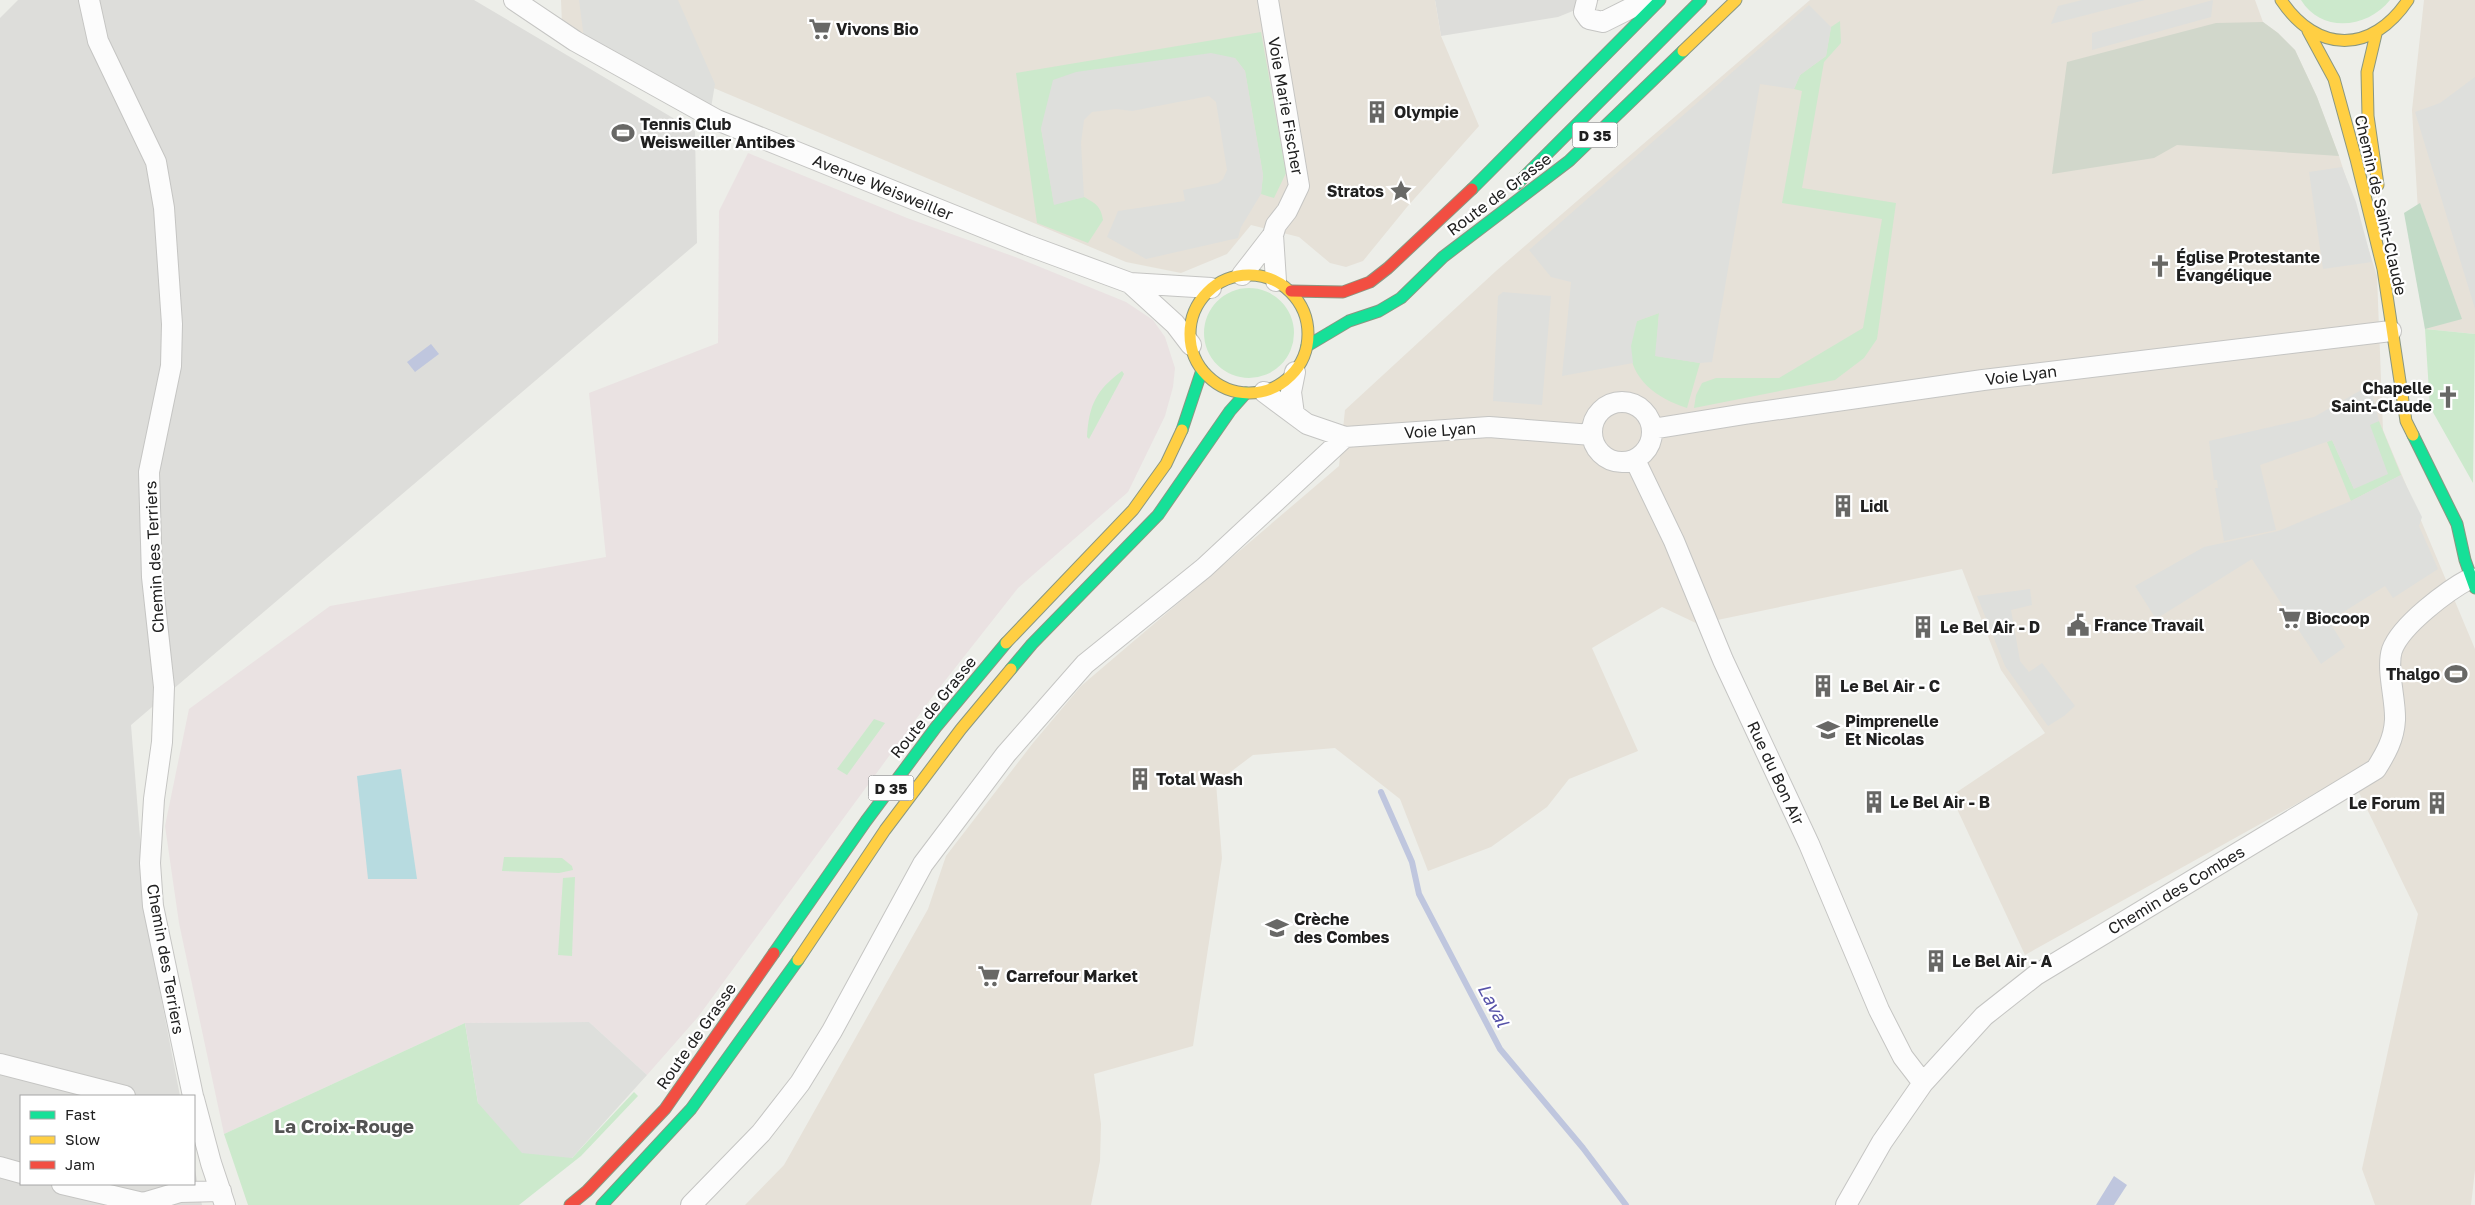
<svg xmlns="http://www.w3.org/2000/svg" width="2475" height="1205" font-family="'Golos Text',sans-serif">
	<style>
		.residential { fill: #ddddda }
		.commercial { fill: #e6e1d8 }
		.industrial { fill: #eae2e2 }
		.construction { fill: #d1d7cb }
		.grass { fill: #cce9cc }
		.forest { fill: #c2dbc7 }
		.pitch { fill: #b7dbe0 }
		.parking { fill: #dedfdc }
		.water { fill: #bfc6de }
		.lines { fill: none; stroke-linecap: round; stroke-linejoin: round }
		.stream { stroke: #bfc6de; stroke-width: 6 }
		.street-casing { stroke: #c5c5c3; stroke-width: 22 }
		.fast-casing { stroke: #8a9782; stroke-width: 13 }
		.slow-casing { stroke: #8a9782; stroke-width: 13 }
		.jam-casing { stroke: #8a9782; stroke-width: 13 }
		.street { stroke: #fcfcfc; stroke-width: 20 }
		.fast { stroke: #16e098; stroke-width: 11 }
		.slow { stroke: #ffcf43; stroke-width: 11 }
		.jam { stroke: #f24e42; stroke-width: 11 }
		.labels { text-anchor: middle; dominant-baseline: central; stroke-width: 4.5; stroke-linejoin: round; paint-order: stroke }
		.shield { fill: #fff; stroke: #636363; stroke-width: 1 }
		.shield-label { font-size: 15px; font-weight: bold; fill: #202020 }
		.poi-label { font-size: 16px; font-weight: bold; fill: #202020; stroke: #fff; text-anchor: start }
		.street-label { font-size: 16px; fill: #202020; stroke: #fff }
		.water-label { font-size: 18px; font-style: italic; fill: #5753a9; stroke: #fff }
		.quarter-label { font-size: 19px; font-weight: bold; fill: #535353; stroke: #fff }
	</style>
	<rect width="100%" height="100%" fill="#edeee9"/>
	<path class="residential" d="M 18,0 L 474,0 L 695,131 L 697,243 L 131,725 L 147,924 L 180,1096 L 21,1096 L 21,1184 L 194,1184 L 194,1165 L 202,1205 L 0,1205 L 0,18 Z
		M 1435,0 L 1600,0 L 1558,17 L 1441,36 Z"/>
	<path class="commercial" d="M 561,0 L 1435,0 L 1441,36 L 1479,126 L 1407,207 L 1363,261 L 1346,267 L 1330,263 L 1299,237 L 1251,225 L 1227,254 L 1181,273 L 1126,262 L 562,24 Z
		M 1810,0 L 2255,0 L 2263,22 L 2278,33 L 2295,50 L 2317,97 L 2339,156 L 2377,276 L 2383,430 L 2475,649 L 2475,1170 L 2471,1205 L 2375,1205 L 2362,1169 L 2418,914 L 2350,774 L 2025,955 L 1951,796 L 2045,733 L 2001,670 L 1962,569 L 1698,624 L 1662,607 L 1592,648 L 1638,751 L 1569,779 L 1547,807 L 1491,847 L 1428,871 L 1400,799 L 1335,748 L 1253,755 L 1216,783 L 1222,858 L 1193,1046 L 1094,1074 L 1101,1124 L 1100,1161 L 1091,1205 L 745,1205 L 784,1165 L 928,909 L 946,856 L 1033,743 L 1081,686 L 1339,466 L 1345,410 L 1496,271 Z
		M 2424,0 L 2475,0 L 2475,334 L 2425,329 L 2412,110 Z"/>
	<path class="industrial" d="M 748,153 L 907,218 L 1018,258 L 1126,302 L 1153,320 L 1165,337 L 1175,368 L 1173,387 L 1165,416 L 1128,492 L 1018,588 L 933,696 L 698,1017 L 647,1075 L 589,1022 L 465,1023 L 224,1134 L 179,923 L 165,826 L 189,709 L 330,606 L 606,557 L 589,393 L 718,343 L 719,211 Z"/>
	<path class="construction" d="M 2263,22 L 2278,33 L 2295,50 L 2317,97 L 2339,156 L 2177,145 L 2154,158 L 2052,174 L 2067,62 L 2216,23 Z"/>
	<path class="grass" d="M 2301,0 L 2390,0 C 2368,28 2322,34 2301,0 Z
		M 1840,21 L 1841,43 L 1824,62 L 1802,188 L 1896,203 L 1877,339 L 1864,358 L 1835,380 L 1694,408 L 1696,395 L 1702,383 L 1716,378 L 1779,378 L 1863,328 L 1882,219 L 1782,203 L 1802,91 L 1794,89 L 1800,75 L 1826,56 L 1831,27 Z
		M 1261,32 L 1286,173 L 1274,198 L 1261,194 L 1263,175 L 1245,71 L 1235,58 L 1041,128 L 1054,204 L 1084,197 C 1095,203 1101,206 1103,220 L 1088,243 L 1037,223 L 1016,73 Z
		M1204 333a45 45 0 1 1 90 0a45 45 0 1 1-90 0Z
		M 1659,313 L 1656,356 L 1700,363 L 1687,408 C 1647,396 1616,365 1637,321 Z
		M 2425,329 L 2475,334 L 2473,483 L 2430,407 Z
		M 1122,371 L 1124,374 L 1089,439 L 1087,437 C 1089,405 1096,390 1122,371 Z
		M 2379,421 L 2401,475 L 2351,501 L 2327,442 L 2332,440 L 2354,489 L 2370,424 Z
		M 874,719 L 885,723 L 847,775 L 837,769 Z
		M 504,857 L 562,858 L 572,866 L 573,870 L 559,873 L 502,871 Z
		M 575,877 L 572,956 L 558,955 L 563,878 Z
		M 465,1023 L 478,1103 L 572,1158 L 634,1092 L 638,1096 L 581,1156 L 519,1205 L 248,1205 L 224,1134 Z"/>
	<path class="forest" d="M 2420,203 L 2462,319 L 2425,329 L 2404,213 Z"/>
	<path class="pitch" d="M 401,769 L 417,879 L 368,879 L 357,776 Z"/>
	<path class="parking" d="M 579,0 L 678,0 L 715,84 L 711,108 L 584,38 Z
		M 2082,0 L 2145,0 L 2051,24 L 2058,6 Z
		M 2213,0 L 2211,17 L 2092,50 L 2092,33 Z
		M 1809,5 L 1831,27 L 1826,56 L 1800,75 L 1794,89 L 1760,84 L 1712,362 L 1700,363 L 1655,356 L 1659,313 L 1637,321 L 1631,346 L 1633,363 L 1562,376 L 1571,282 L 1551,277 L 1529,250 Z
		M 1211,53 L 1235,58 L 1245,71 L 1263,175 L 1261,194 L 1241,227 L 1238,238 L 1146,259 L 1107,237 L 1118,211 L 1185,201 L 1183,190 L 1218,183 L 1223,179 L 1227,170 L 1216,102 L 1209,96 L 1132,111 L 1116,109 L 1092,112 L 1084,120 L 1081,143 L 1084,197 L 1054,205 L 1041,128 L 1053,80 L 1076,72 Z
		M 2475,77 L 2475,309 L 2415,112 L 2440,103 Z
		M 2342,167 L 2356,202 L 2372,262 L 2323,269 L 2309,172 Z
		M 1503,292 L 1551,296 L 1542,405 L 1493,401 L 1498,296 Z
		M 2370,385 L 2379,421 L 2370,425 L 2388,474 L 2354,489 L 2332,440 L 2260,465 L 2276,530 L 2224,541 L 2215,488 L 2218,488 L 2217,480 L 2214,480 L 2209,441 L 2314,417 Z
		M 2401,475 L 2422,517 L 2419,526 L 2438,569 L 2393,598 L 2385,586 L 2329,621 L 2345,647 L 2321,664 L 2252,559 L 2156,619 L 2135,586 L 2204,547 L 2278,531 L 2351,501 Z
		M 2030,589 L 2032,605 L 2011,610 L 2020,661 L 2029,672 L 2042,663 L 2075,706 L 2064,716 L 2048,726 L 2005,666 L 1977,596 Z
		M 589,1022 L 647,1075 L 572,1158 L 522,1153 L 478,1103 L 465,1023 Z"/>
	<path class="water" d="M 431,344 L 439,354 L 415,372 L 407,362 Z
		M 2114,1176 L 2127,1185 L 2114,1205 L 2096,1205 Z"/>
	<g class="lines">
		<path class="stream" d="M 1381,792 L 1412,862 L 1419,894 L 1500,1049 L 1583,1148 L 1626,1205"/>
		<defs>
			<path id="street" d="M 89,0 L 98,41 L 156,162 L 164,208 L 172,324 L 171,366 L 149,472 L 152,577 L 164,687 L 162,742 L 154,799 L 150,863 L 153,906 L 193,1096
				M 514,0 L 575,41 L 717,120 L 1027,245 L 1130,283 L 1211,288
				M 1268,0 L 1299,186 L 1287,211 L 1276,225 L 1273,235 L 1276,281
				M 1587,0 L 1584,12 L 1589,19 L 1603,22 L 1647,0
				M 1242,275 L 1273,235
				M 1130,283 L 1175,324 L 1191,345
				M 1264,392 L 1307,424 L 1345,437 L 1489,427 L 1592,435
				M1592 432a30 30 0 1 1 60 0a30 30 0 1 1-60 0Z
				M 1294,414 L 1291,392 L 1295,372
				M 1652,429 L 1745,414 L 1983,380 L 2391,331
				M 1635,460 L 1674,541 L 1723,660 L 1809,844 L 1879,1010 L 1903,1057 L 1923,1083
				M 0,1064 L 125,1096
				M 194,1099 L 211,1163 L 225,1205
				M 0,1167 L 21,1173
				M 62,1184 L 143,1203 L 180,1192 L 221,1191
				M 691,1205 L 761,1133 L 800,1083 L 832,1031 L 923,864 L 1006,754 L 1085,664 L 1204,568 L 1345,437
				M 1846,1205 L 1882,1142 L 1923,1083 L 1984,1016 L 2036,975 L 2376,769 C 2386,753 2394,739 2395,720 C 2396,700 2386,669 2392,650 C 2401,625 2448,590 2471,578"/>
			<path id="fast" d="M 1517,184 L 1701,0
				M 1472,189 L 1660,0
				M 1307,346 L 1349,321 L 1379,311 L 1401,298 L 1443,257 L 1569,161 L 1683,51
				M 1182,430 L 1202,370
				M 2413,435 L 2457,524 L 2465,560 L 2475,588
				M 1011,669 L 1032,644 L 1158,515 L 1230,411 L 1246,393
				M 774,953 L 866,821 L 936,727 L 1006,643
				M 602,1205 L 691,1109 L 798,960"/>
			<path id="slow" d="M 2281,0 C 2317,54 2372,54 2408,0
				M 2308,31 L 2334,79 L 2356,159 L 2383,269 L 2406,421 L 2413,435
				M 2376,34 L 2367,72 L 2368,116 L 2378,185
				M 1683,51 L 1736,0
				M1190 334a59 59 0 1 1 118 0a59 59 0 1 1-118 0Z
				M 1006,643 L 1133,510 L 1166,464 L 1182,430
				M 798,960 L 885,830 L 961,729 L 1011,669"/>
			<path id="jam" d="M 1291,291 L 1343,292 L 1370,282 L 1388,268 L 1472,189
				M 570,1205 L 587,1191 L 665,1109 L 774,953"/>
		</defs>
		<use href="#street" class="street-casing"/>
		<use href="#fast" class="fast-casing"/>
		<use href="#slow" class="slow-casing"/>
		<use href="#jam" class="jam-casing"/>
		<use href="#street" class="street"/>
		<use href="#fast" class="fast"/>
		<use href="#slow" class="slow"/>
		<use href="#jam" class="jam"/>
	</g>
	<defs>
		<symbol id="supermarket-bare" viewBox="-9 -9 18 18"><path d="M-6-5.5h2.5l.6 2H6L4.5 2H-2.5L-4.4-4H-6ZM-1.5 3.2a1.3 1.3 0 1 0 .1 0ZM3 3.2a1.3 1.3 0 1 0 .1 0Z" fill="#686866" stroke="#fff" stroke-width="2.5" paint-order="stroke"/></symbol>
		<symbol id="building-bare" viewBox="-9 -9 18 18"><path d="M-4-6H4V6H1V3H-1V6H-4ZM-2.5-4.3h1.7v1.8h-1.7ZM.8-4.3h1.7v1.8H.8ZM-2.5-1h1.7V.8h-1.7ZM.8-1h1.7V.8H.8Z" fill="#686866" stroke="#fff" stroke-width="2.5" paint-order="stroke"/></symbol>
		<symbol id="stadium-bare" viewBox="-9 -9 18 18"><path d="M0-5a6.5 5 0 1 0 0 10a6.5 5 0 1 0 0-10ZM-3.5-1.8h7v3.6h-7Z" fill="#686866" stroke="#fff" stroke-width="2.5" paint-order="stroke"/></symbol>
		<symbol id="sight-bare" viewBox="-9 -9 18 18"><path d="M0-6L1.8-2.2L6-1.7L2.9 1.2L3.7 5.4L0 3.3L-3.7 5.4L-2.9 1.2L-6-1.7L-1.8-2.2Z" fill="#686866" stroke="#fff" stroke-width="2.5" paint-order="stroke"/></symbol>
		<symbol id="church-bare" viewBox="-9 -9 18 18"><path d="M-1.2-6h2.4v3.5h3.3v2.4h-3.3V6h-2.4V-.1h-3.3v-2.4h3.3Z" fill="#686866" stroke="#fff" stroke-width="2.5" paint-order="stroke"/></symbol>
		<symbol id="civic-bare" viewBox="-9 -9 18 18"><path d="M-.6-6.5H3V-4.5H.6V-3L4-1V1h2V6H-6V1h2V-1L-.6-3ZM-1.2 2.5V6h2.4V2.5Z" fill="#686866" stroke="#fff" stroke-width="2.5" paint-order="stroke"/></symbol>
		<symbol id="school-bare" viewBox="-9 -9 18 18"><path d="M0-5L7-2L0 1L-7-2ZM-4 1L0 2.5L4 1V4Q0 6-4 4Z" fill="#686866" stroke="#fff" stroke-width="2.5" paint-order="stroke"/></symbol>
	</defs>
	<g fill-rule="evenodd">
		<use href="#supermarket-bare" x="804" y="13" width="32" height="32"/>
		<use href="#building-bare" x="1361" y="96" width="32" height="32"/>
		<use href="#stadium-bare" x="607" y="117" width="32" height="32"/>
		<use href="#sight-bare" x="1385" y="175" width="32" height="32"/>
		<use href="#church-bare" x="2144" y="250" width="32" height="32"/>
		<use href="#church-bare" x="2432" y="381" width="32" height="32"/>
		<use href="#building-bare" x="1827" y="490" width="32" height="32"/>
		<use href="#supermarket-bare" x="2274" y="602" width="32" height="32"/>
		<use href="#civic-bare" x="2062" y="609" width="32" height="32"/>
		<use href="#building-bare" x="1907" y="611" width="32" height="32"/>
		<use href="#stadium-bare" x="2440" y="658" width="32" height="32"/>
		<use href="#building-bare" x="1807" y="670" width="32" height="32"/>
		<use href="#school-bare" x="1812" y="714" width="32" height="32"/>
		<use href="#building-bare" x="1124" y="763" width="32" height="32"/>
		<use href="#building-bare" x="1858" y="786" width="32" height="32"/>
		<use href="#building-bare" x="2421" y="787" width="32" height="32"/>
		<use href="#school-bare" x="1261" y="912" width="32" height="32"/>
		<use href="#building-bare" x="1920" y="945" width="32" height="32"/>
		<use href="#supermarket-bare" x="973" y="960" width="32" height="32"/>
	</g>
	<g class="labels">
		<g class="shield">
			<rect x="1572.5" y="122.5" width="45" height="25" rx="4"/>
			<rect x="868.5" y="775.5" width="45" height="25" rx="4"/>
		</g>
		<g class="shield-label">
			<text x="1595" y="135">D 35</text>
			<text x="891" y="788">D 35</text>
		</g>
		<g class="poi-label">
			<text x="836" y="29">Vivons Bio</text>
			<text x="1394" y="112">Olympie</text>
			<text x="640" y="124">Tennis Club<tspan x="640" dy="18">Weisweiller Antibes</tspan></text>
			<text x="1384" y="191" text-anchor="end">Stratos</text>
			<text x="2176" y="257">Église Protestante<tspan x="2176" dy="18">Évangélique</tspan></text>
			<text x="2432" y="388" text-anchor="end">Chapelle<tspan x="2432" dy="18">Saint-Claude</tspan></text>
			<text x="1860" y="506">Lidl</text>
			<text x="2306" y="618">Biocoop</text>
			<text x="2094" y="625">France Travail</text>
			<text x="1940" y="627">Le Bel Air - D</text>
			<text x="2440" y="674" text-anchor="end">Thalgo</text>
			<text x="1840" y="686">Le Bel Air - C</text>
			<text x="1845" y="721">Pimprenelle<tspan x="1845" dy="18">Et Nicolas</tspan></text>
			<text x="1156" y="779">Total Wash</text>
			<text x="1890" y="802">Le Bel Air - B</text>
			<text x="2420" y="803" text-anchor="end">Le Forum</text>
			<text x="1294" y="919">Crèche<tspan x="1294" dy="18">des Combes</tspan></text>
			<text x="1952" y="961">Le Bel Air - A</text>
			<text x="1006" y="976">Carrefour Market</text>
		</g>
		<g class="street-label">
			<text transform="translate(1286 106) rotate(80)">Voie Marie Fischer</text>
			<text transform="translate(883 187) rotate(22)">Avenue Weisweiller</text>
			<text transform="translate(1499 194) rotate(-37)">Route de Grasse</text>
			<text transform="translate(2381 205) rotate(77)">Chemin de Saint-Claude</text>
			<text transform="translate(2021 375) rotate(-7)">Voie Lyan</text>
			<text transform="translate(1440 430) rotate(-4)">Voie Lyan</text>
			<text transform="translate(154 557) rotate(-93)">Chemin des Terriers</text>
			<text transform="translate(933 707) rotate(-51)">Route de Grasse</text>
			<text transform="translate(1776 773) rotate(65)">Rue du Bon Air</text>
			<text transform="translate(2176 890) rotate(-31)">Chemin des Combes</text>
			<text transform="translate(166 959) rotate(80)">Chemin des Terriers</text>
			<text transform="translate(696 1036) rotate(-55)">Route de Grasse</text>
		</g>
		<g class="water-label">
			<text transform="translate(1494 1005) rotate(62)">Laval</text>
		</g>
		<g class="quarter-label">
			<text x="344" y="1125">La Croix-Rouge</text>
		</g>
	</g>
	<rect x="20" y="1095" width="175" height="90" fill="#ffffff" stroke="#a6a6a6"/>
	<rect x="30" y="1111" width="25" height="8" fill="#16e098" stroke="#a6a6a6"/>
	<text x="65" y="1120" font-size="15" fill="#202020">Fast</text>
	<rect x="30" y="1136" width="25" height="8" fill="#ffcf43" stroke="#a6a6a6"/>
	<text x="65" y="1145" font-size="15" fill="#202020">Slow</text>
	<rect x="30" y="1161" width="25" height="8" fill="#f24e42" stroke="#a6a6a6"/>
	<text x="65" y="1170" font-size="15" fill="#202020">Jam</text>
</svg>
